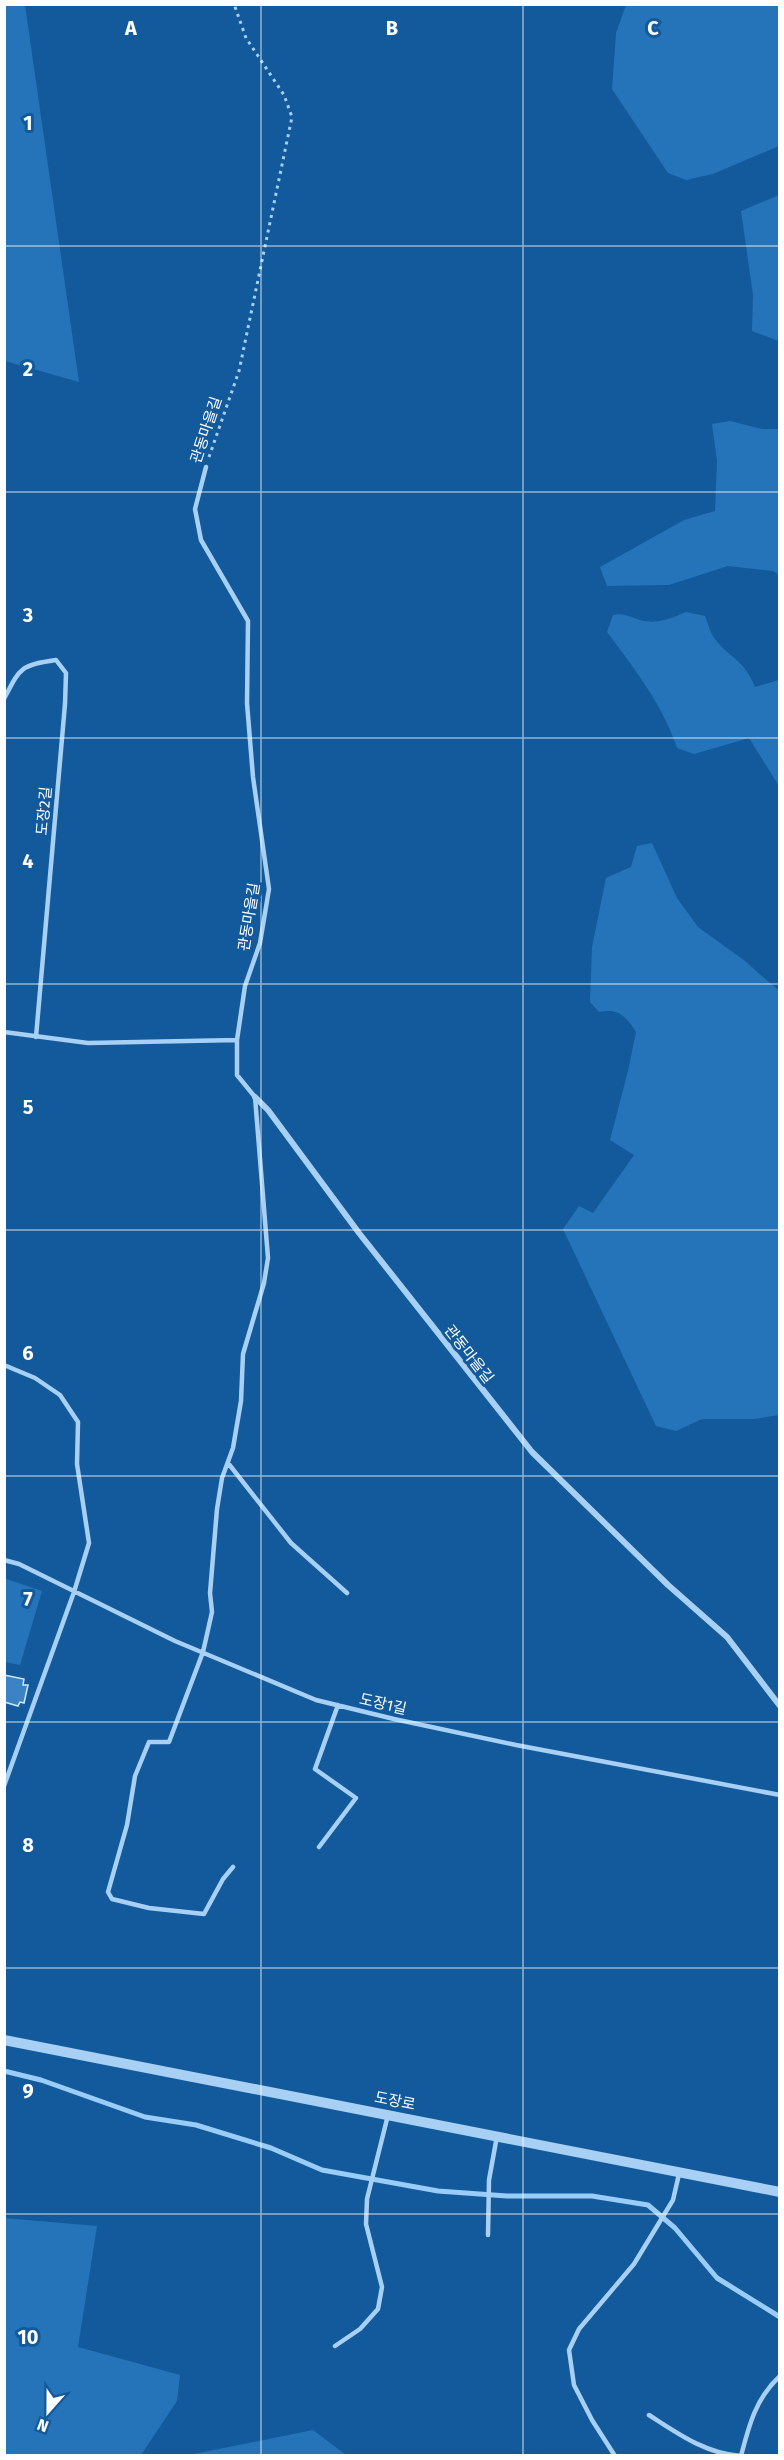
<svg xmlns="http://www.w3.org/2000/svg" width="784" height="2460" font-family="'Fira Sans','Noto Sans KR',sans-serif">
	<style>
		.green { fill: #2574b9 }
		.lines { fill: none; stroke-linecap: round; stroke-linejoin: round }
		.stream { stroke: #99cdf7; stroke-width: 5 }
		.building { fill: #3b83c2; stroke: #cfe8fd; stroke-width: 1.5 }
		.path { stroke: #a7d0f4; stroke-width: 3; stroke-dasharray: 3 4.5; stroke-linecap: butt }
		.service { stroke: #a7d0f4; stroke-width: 4.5 }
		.minor { stroke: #a7d0f4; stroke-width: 6 }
		.tertiary { stroke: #a7d0f4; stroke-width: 10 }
		.grid { fill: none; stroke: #fff; stroke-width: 1.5; stroke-opacity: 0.55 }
		.labels { text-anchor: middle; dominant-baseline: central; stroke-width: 6; stroke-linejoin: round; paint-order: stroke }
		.street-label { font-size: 15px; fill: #fff; stroke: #125a9b }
		.grid-label { font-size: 20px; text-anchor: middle; font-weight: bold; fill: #fff; stroke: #125a9b; stroke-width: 6; stroke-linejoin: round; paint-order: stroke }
	</style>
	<rect width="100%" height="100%" fill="#125a9b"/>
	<path class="green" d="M 4,5 L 25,5 L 79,382 L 5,361 Z
		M 626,5 L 779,5 L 779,146 L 713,174 L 686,180 L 668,173 L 612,89 L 616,33 Z
		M 779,195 L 779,341 L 752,331 L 753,295 L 741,211 Z
		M 730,421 L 762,429 L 779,429 L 779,575 L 773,571 L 728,566 L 669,585 L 607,586 L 600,567 L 684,520 L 715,511 L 717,461 L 712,424 Z
		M 686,612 L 705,616 C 708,623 710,633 715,639 C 730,659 744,659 755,687 L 779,680 L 779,786 L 749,738 L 694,754 L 677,748 C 663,705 634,668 607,632 L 613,615 C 625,612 633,619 645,621 C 659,624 674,617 686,612 Z
		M 652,843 L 677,898 L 698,927 L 745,961 L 777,989 L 780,988 L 779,1415 L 754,1419 L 702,1419 L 676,1431 L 656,1426 L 563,1229 L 579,1206 L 593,1213 L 634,1155 L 610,1140 L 628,1071 L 636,1032 C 626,1016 618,1008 599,1012 L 590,1002 L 592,947 L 606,878 L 631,867 L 637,846 Z
		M 4,1578 L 42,1591 L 20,1665 L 5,1662 Z
		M 4,2218 L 97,2226 L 78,2347 L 180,2375 L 177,2401 L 141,2455 L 5,2455 Z
		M 313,2430 L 346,2455 L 189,2455 Z"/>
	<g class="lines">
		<path class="stream" d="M 4,2071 L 41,2080 L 145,2117 L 196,2125 L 271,2148 L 322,2170 L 438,2191 L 507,2196 L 592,2196 L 648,2205 L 675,2228 L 717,2278 L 780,2317"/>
	</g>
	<path class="building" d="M 4,1675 L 24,1679 L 23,1685 L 28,1685 L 24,1703 L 20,1702 L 18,1706 L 4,1702 Z"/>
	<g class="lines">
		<path class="path" d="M 209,457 L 239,371 L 292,117 L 284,95 L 246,38 L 234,4"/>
		<path class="service" d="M 206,467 L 195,509 L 201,540 L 248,621 L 247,703 L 253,777 L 269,889 L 260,943 L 245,986 L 237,1040 L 237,1075 L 255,1097 L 268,1258 L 264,1283 L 243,1354 L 241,1401 L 233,1448 L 222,1478 L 217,1509 L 210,1593 L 212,1612 L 203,1652 L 169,1742 L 149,1742 L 135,1776 L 127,1825 L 108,1892 L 112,1899 L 149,1908 L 204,1914 L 223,1879 L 233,1867
			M 4,699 C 20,668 20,665 56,660 L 66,673 L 65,704 L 36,1037
			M 4,1032 L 88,1043 L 237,1040
			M 4,1365 L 35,1378 L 60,1395 L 78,1422 L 77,1464 L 89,1543 L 74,1592 L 4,1786
			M 228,1463 L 291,1543 L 347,1593
			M 4,1560 L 19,1564 L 175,1641 L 316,1700 L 394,1719 L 516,1745 L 780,1795
			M 319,1847 L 356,1798 L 315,1769 L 338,1705
			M 488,2235 L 489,2180 L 497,2136
			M 335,2346 L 360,2329 L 378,2309 L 382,2287 L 366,2224 L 367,2199 L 388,2115
			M 649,2415 C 677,2433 706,2454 741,2456 C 749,2425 756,2398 780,2376
			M 615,2456 L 592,2420 L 574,2385 L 569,2350 L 579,2329 L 634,2264 L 673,2200 L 679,2174"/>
		<path class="minor" d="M 255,1097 L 268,1110 L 359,1233 L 532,1452 L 668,1585 L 727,1637 L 780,1706"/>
		<path class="tertiary" d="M 4,2040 L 780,2192"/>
	</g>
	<path class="grid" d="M 261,4 L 261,2456M 523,4 L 523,2456M 4,246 L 780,246M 4,492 L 780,492M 4,738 L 780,738M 4,984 L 780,984M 4,1230 L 780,1230M 4,1476 L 780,1476M 4,1722 L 780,1722M 4,1968 L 780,1968M 4,2214 L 780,2214"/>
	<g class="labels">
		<g class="street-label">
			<text transform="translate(206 430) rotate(-72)">관동마을길</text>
			<text transform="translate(44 811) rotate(-85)">도장2길</text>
			<text transform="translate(249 917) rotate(-81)">관동마을길</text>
			<text transform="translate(469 1354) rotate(52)">관동마을길</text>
			<text transform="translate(383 1704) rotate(13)">도장1길</text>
			<text transform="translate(395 2101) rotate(11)">도장로</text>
		</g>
	</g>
	<g class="grid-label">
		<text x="131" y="35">A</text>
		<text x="392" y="35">B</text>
		<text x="653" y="35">C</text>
		<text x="28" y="130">1</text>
		<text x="28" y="376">2</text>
		<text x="28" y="622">3</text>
		<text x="28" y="868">4</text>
		<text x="28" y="1114">5</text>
		<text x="28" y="1360">6</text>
		<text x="28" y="1606">7</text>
		<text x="28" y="1852">8</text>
		<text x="28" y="2098">9</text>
		<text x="28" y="2344">10</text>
	</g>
	<rect width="784" height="2460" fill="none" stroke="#ffffff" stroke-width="12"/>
	<g transform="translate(48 2412) rotate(201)" stroke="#125a9b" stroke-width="4.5" paint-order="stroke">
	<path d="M0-4.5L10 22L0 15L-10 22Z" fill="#ffffff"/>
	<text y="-9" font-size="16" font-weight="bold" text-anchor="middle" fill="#ffffff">N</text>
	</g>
</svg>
